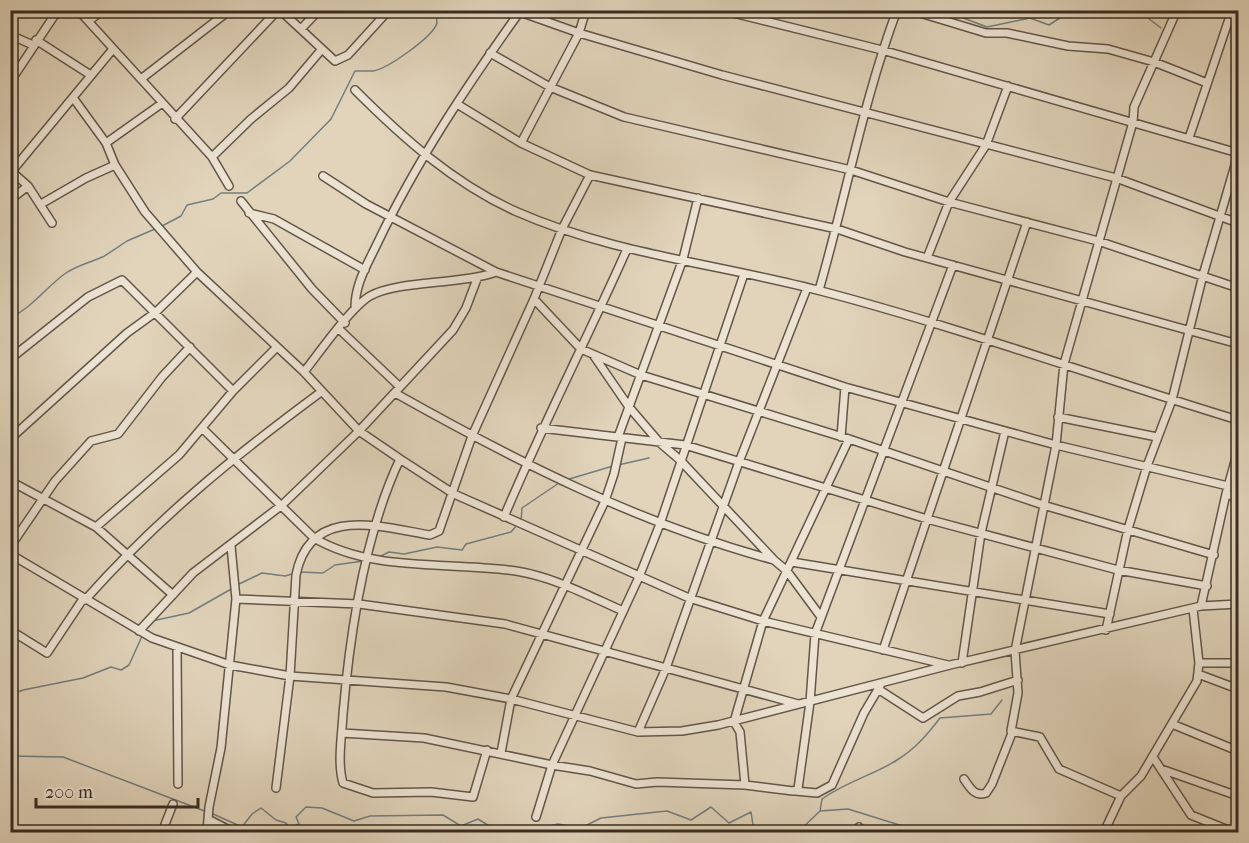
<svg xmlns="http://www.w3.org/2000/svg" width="1249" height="843" font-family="'IM FELL French Canon',serif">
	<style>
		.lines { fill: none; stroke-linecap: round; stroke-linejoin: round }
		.stream { stroke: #737e7f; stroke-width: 1.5 }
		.minor-casing { stroke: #635649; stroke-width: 10 }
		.minor { stroke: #ece3d3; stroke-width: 7 }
	</style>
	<rect width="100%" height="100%" fill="#e1d4bb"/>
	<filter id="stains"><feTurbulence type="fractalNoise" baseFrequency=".00333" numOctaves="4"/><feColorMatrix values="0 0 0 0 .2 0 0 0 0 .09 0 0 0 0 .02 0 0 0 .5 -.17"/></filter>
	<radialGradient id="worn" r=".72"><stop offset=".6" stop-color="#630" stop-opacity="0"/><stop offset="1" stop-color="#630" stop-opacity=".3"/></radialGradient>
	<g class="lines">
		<path class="stream" d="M 942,10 L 987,27 L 1030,18 L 1049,25 L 1066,14 L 1140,12 L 1161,28
			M 162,226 L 181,216 L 187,205 L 213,199 L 221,193 L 247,193 L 290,161 L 331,119 L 355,71 C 361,71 367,71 373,71 C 387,69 433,37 437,23 C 437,20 436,17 436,14 L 440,10
			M 103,257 L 127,241 L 155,229
			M 10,318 C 33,307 46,287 66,273 C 78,265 89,263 102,257
			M 618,465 L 649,458
			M 566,480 L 613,466
			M 521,521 L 522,508 L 559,483
			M 379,557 L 389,552 L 404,554 L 437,547 L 462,550 L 466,544 L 511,532 L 517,525
			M 300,572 L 323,573 L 335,565 L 363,561
			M 237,585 L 262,573 L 285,576 L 292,574
			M 152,621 L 189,613 L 233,588
			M 10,695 L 23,690 L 83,678 L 111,667 L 121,670 L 129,665 L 143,634
			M 10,756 L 63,757 L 207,812
			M 820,811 L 822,799 C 847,781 874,775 897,760 C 915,749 927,735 940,718 L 991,714 L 1002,700
			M 211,813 L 242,827 L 252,814 L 261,808 L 276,820 L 286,823 L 289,828 L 299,824 L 296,817 L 306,807 L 322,808 L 354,821 L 370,816 L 443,815 L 461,826 L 478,819 L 499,832
			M 523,832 L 558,824 L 581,828 L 601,818 L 667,811 L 691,820 L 711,807 L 729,823 L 751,812 L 754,832
			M 798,832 L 820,811 L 848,809 L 922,832"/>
		<defs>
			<path id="minor" d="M 78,10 L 212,157 L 229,186
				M 280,10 L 335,61 L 348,55 L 389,10
				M 721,10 L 882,50 L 1238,153
				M 910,10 L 986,33 L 1007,33 L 1068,46 L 1108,49 L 1154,62 L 1207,83
				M 520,12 L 579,33 L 722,75 L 1116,178 L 1238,223
				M 88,21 L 104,10
				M 301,29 L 319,10
				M 10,35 L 33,45
				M 36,40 L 89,74
				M 490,53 L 550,87 L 624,117 L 851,170 L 949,202 L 1098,241 L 1238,288
				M 141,79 L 230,10
				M 10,82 L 58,10
				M 355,90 C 402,137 453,183 515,211 C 612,254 719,264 821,291 C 962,328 1099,378 1238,420
				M 74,99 L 106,143 L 115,165 L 145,212 L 197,272 L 304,372 L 359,431 L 400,459 L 454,494 L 689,598 L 763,621 L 948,665
				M 457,104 L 521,143 L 590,175 L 837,229 L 905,252 L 1238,344
				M 175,119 L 278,10
				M 1189,138 L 1232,10
				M 106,143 L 161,104
				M 521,143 L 579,33 L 586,10
				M 212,157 L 251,119 L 289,88 L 322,49
				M 10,170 L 28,186 L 52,223
				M 12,171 L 113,49
				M 323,176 L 366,204 L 496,272 L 845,387 L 1056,445 L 1228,486
				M 10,200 L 28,186
				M 241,201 L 312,289 L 345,323
				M 41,204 L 86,178 L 115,165
				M 249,213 L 274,219 L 365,270
				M 927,258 L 949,202 L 986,145 L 1008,86
				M 819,290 C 846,197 863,101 897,10
				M 534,299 L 581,349 L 641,375 L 849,439 L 1043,505 L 1214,555
				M 355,308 C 355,284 367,265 377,244 C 416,162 468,84 521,10
				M 339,329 L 400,387
				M 594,356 L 629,407 L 659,442 L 680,460 L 774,560 L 787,571 L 821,617
				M 10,359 L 88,297 L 122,280 L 233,391
				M 304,372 C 319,353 351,307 370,296 C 398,280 460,285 496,272
				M 395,393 C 516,461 639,524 774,560
				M 1058,417 L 1157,437
				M 202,428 L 314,538 C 374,573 450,561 516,571 C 554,577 589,596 623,611
				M 541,428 L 685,445 L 927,519 L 1118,570 L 1207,586
				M 618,437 L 683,259 L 698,198
				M 841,437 L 845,387
				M 10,439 L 127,333 L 156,312 L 197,272
				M 400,459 C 365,533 350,632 343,714 C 342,735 337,762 343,783 L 373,793 L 431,792 L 473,797 L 487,750
				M 10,481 L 96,527 L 173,595
				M 1226,494 L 1238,498
				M 504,517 C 542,426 587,339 627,249
				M 96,527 L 179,455 L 233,391 L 277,347
				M 10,547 L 55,481 L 91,441 L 118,434 L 162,377 L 190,347
				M 10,554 L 152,638 L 230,665 L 290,676 L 446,687 L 511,699 L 638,732 L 682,731 L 718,725 L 950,665 L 1201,606 L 1226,494 L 1238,450
				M 792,562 L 1110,614
				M 236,599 L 359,604 L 505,624 L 798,704
				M 85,600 C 158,518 233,457 321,392
				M 1201,606 L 1238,604
				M 10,630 L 47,653 L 83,599
				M 1106,630 L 1128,529 L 1147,466 L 1172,400 L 1203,275 L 1238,155
				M 139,631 L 193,573 L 282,505 L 359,431 L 453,330 L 466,308 L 477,279
				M 177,648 L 178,784
				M 883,650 L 1027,222
				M 962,663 L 981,533 L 1005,431
				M 1199,663 L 1238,663
				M 1198,674 L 1238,689
				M 878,689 L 923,718 L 958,696 L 980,692 L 1018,680
				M 1172,724 L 1238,751
				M 638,732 L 666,668 L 739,462 L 807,288
				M 342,733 L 424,738 L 552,765 L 639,577 L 660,524 L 744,274
				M 501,753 L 511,699 L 605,501 L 614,474 L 622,438
				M 1153,757 L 1191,815 L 1233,832
				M 1161,769 L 1238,796
				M 964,779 C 970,788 975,797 986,793 L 992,784 L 1012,733
				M 745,785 L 740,732 L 734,722 L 763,621 L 849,439
				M 276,788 L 290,676 L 296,575 C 310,504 381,527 430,535 L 439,531 L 472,436 L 534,299 L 562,229 L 590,175
				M 795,791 L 817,793 L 832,785 L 864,713 L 880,686
				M 1121,796 L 1059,769 L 1040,737 L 1011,731 L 1018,693 L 1015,651 L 1056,445 L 1064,364 L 1133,122 L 1134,107 L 1177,10
				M 536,817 L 552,765 L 590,771 L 636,784 L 657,782 L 745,785 L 793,791 L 798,789 L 810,702 L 815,634 L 953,265
				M 208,819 L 233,832
				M 859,827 L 863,832
				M 162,832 L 173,804
				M 207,832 L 209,807 L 221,748 L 236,599 L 231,546
				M 316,832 L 334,830 L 342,832
				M 587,832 L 602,832
				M 1104,832 L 1121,796 L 1141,776 L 1197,681 L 1199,663 L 1193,609"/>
		</defs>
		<use href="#minor" class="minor-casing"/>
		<use href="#minor" class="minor"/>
	</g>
	<rect width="1249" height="843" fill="none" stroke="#e1d4bb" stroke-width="36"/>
	<rect x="12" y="12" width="1225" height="819" fill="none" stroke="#392c23" stroke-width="3"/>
	<rect x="18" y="18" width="1213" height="807" fill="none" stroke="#392c23" stroke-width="1.5"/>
	<path d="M36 798v9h162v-9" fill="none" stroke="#392c23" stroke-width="3"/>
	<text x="45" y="798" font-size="18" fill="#392c23" stroke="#ece3d3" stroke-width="4.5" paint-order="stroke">200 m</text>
	<rect width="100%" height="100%" filter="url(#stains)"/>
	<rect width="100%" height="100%" fill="url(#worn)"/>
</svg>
